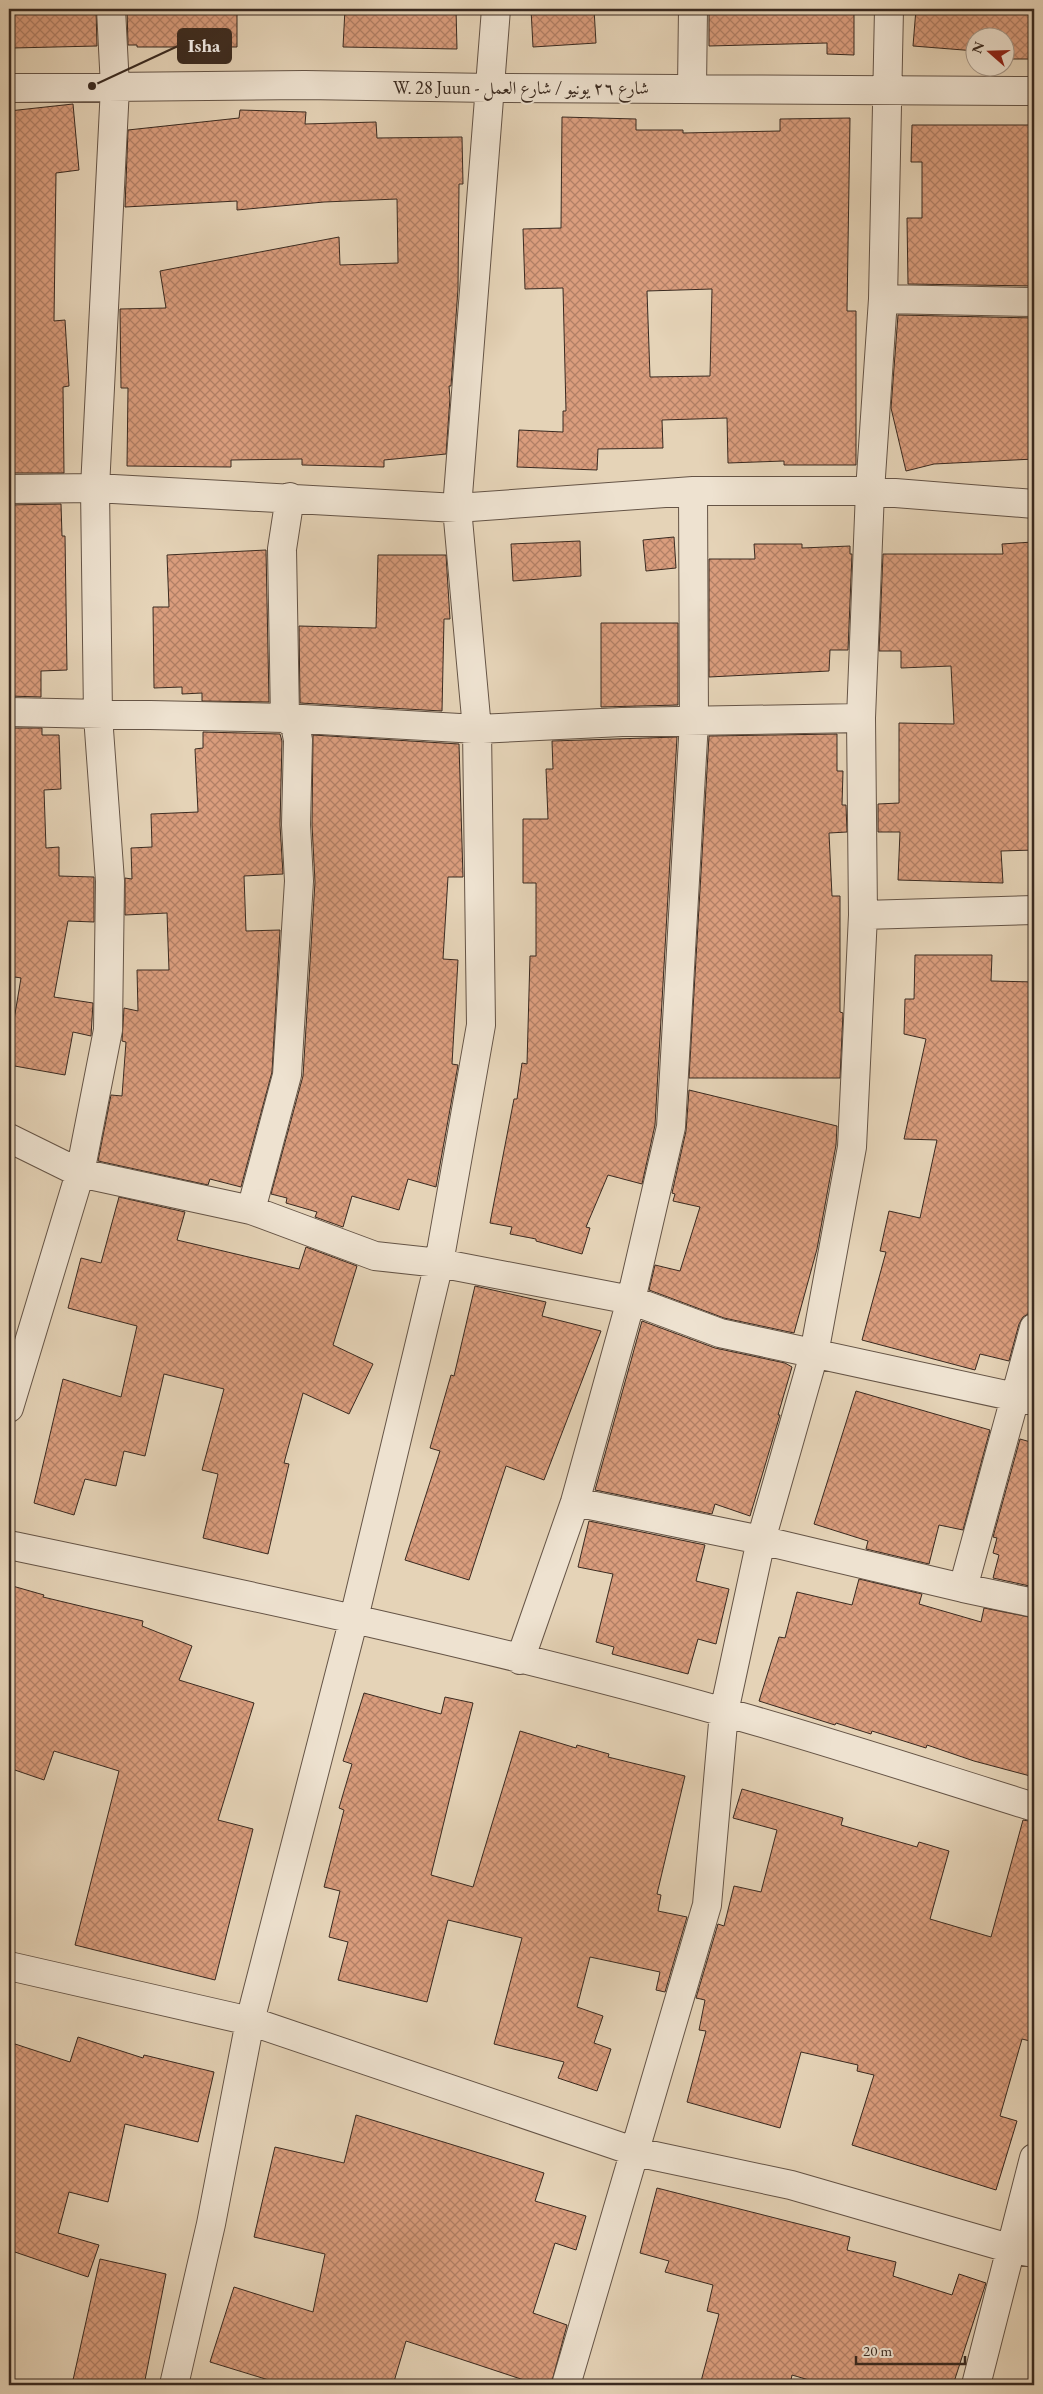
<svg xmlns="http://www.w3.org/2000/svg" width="1043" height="2394" font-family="'EB Garamond',Amiri,serif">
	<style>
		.building { fill: url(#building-cross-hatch); stroke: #3a2a20; fill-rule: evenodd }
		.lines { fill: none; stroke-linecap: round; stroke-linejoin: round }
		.minor-casing { stroke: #655446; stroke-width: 30 }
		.minor { stroke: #eee2d0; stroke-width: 28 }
		.labels { text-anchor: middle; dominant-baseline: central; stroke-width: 4; stroke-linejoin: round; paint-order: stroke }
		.street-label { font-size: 18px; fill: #3a2a20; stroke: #eee2d0 }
		.leader { fill: none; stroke: #3a2a20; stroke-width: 2 }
		.callout-dot { fill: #3a2a20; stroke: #eee2d0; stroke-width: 2 }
		.callout { fill: #3a2a20; stroke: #3a2a20; stroke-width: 2 }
		.callout-label { font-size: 19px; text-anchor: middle; font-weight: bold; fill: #fff }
	</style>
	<defs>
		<pattern id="building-cross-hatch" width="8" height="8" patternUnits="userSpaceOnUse" patternTransform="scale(1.25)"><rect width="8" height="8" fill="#da9d7d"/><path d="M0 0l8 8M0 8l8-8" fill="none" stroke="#b28066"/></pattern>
	</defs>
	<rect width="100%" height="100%" fill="#e5d3b7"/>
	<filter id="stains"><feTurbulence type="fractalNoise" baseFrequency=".004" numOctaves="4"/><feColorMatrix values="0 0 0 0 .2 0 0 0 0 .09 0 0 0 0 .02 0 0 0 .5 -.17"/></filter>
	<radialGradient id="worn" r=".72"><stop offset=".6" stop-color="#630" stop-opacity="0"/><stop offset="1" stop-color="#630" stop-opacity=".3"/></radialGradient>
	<path class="building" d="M 12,9 L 96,9 L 97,46 L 13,48 Z
		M 127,9 L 198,9 L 198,14 L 237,14 L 237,47 L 137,47 L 137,45 L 128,45 Z
		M 345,9 L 456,9 L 457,49 L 343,47 Z
		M 531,9 L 594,9 L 596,43 L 533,47 Z
		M 709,9 L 787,9 L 787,11 L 827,11 L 827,9 L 854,9 L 854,55 L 827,54 L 827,43 L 709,46 Z
		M 916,9 L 1034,9 L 1034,59 L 1006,59 L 1006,38 L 976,38 L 976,51 L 913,46 Z
		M 73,104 L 79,170 L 56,173 L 54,321 L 65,320 L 69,386 L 63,387 L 64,473 L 13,473 L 13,450 L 9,450 L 9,111 Z
		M 240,110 L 306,112 L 305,124 L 376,122 L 377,138 L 462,137 L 463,184 L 459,184 L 458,289 L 451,386 L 449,386 L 450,398 L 446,454 L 384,460 L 384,467 L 302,465 L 302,459 L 231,460 L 231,467 L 127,466 L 128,388 L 121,388 L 120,309 L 166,308 L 160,271 L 339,237 L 340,265 L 398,263 L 397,199 L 324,202 L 237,210 L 237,201 L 125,207 L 128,130 L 239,118 Z
		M 562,117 L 636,119 L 636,130 L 683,130 L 683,133 L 780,131 L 780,119 L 850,118 L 847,311 L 856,311 L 856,465 L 784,465 L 784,461 L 728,463 L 727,418 L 662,420 L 663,448 L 598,449 L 597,470 L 517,467 L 519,430 L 563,432 L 563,411 L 566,411 L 563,288 L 525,289 L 523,229 L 561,228 ZM 712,289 L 710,376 L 650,377 L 647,291 Z
		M 912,125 L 1034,125 L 1034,286 L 908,284 L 907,218 L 922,218 L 922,162 L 911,162 Z
		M 898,315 L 1034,318 L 1034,459 L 934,464 L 906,471 L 891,408 Z
		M 61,504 L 62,536 L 65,536 L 67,670 L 41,671 L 41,697 L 9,696 L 9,505 Z
		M 674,537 L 676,568 L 646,571 L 643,540 Z
		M 580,541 L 581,576 L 513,581 L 511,544 Z
		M 1033,542 L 1034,850 L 1001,851 L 1003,883 L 898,880 L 900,832 L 878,832 L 878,804 L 899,803 L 899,723 L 954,724 L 951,666 L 901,668 L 901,651 L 879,651 L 883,554 L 1003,554 L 1002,544 Z
		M 754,544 L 802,544 L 802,548 L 850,546 L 850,554 L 852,554 L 848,650 L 830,650 L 829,671 L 709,677 L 709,559 L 755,559 Z
		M 266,550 L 269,702 L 202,701 L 202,693 L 182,694 L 182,687 L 154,688 L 153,607 L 169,607 L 167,555 Z
		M 378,555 L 446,555 L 450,619 L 444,619 L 442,711 L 300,703 L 299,626 L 376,628 Z
		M 601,623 L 678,623 L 678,705 L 601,707 Z
		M 9,728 L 42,728 L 42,735 L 59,735 L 61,789 L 44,790 L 46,848 L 59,847 L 59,876 L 94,877 L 94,922 L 68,921 L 54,997 L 93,1003 L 91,1036 L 73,1032 L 65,1075 L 9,1065 L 9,1050 L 21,978 L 9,976 Z
		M 203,732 L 280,734 L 282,741 L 280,825 L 283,874 L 244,876 L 246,931 L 280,930 L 272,1072 L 241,1187 L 210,1179 L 208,1185 L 98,1161 L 111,1095 L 122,1096 L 126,1042 L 122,1041 L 124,1008 L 138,1011 L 137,970 L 169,970 L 167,913 L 125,915 L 125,878 L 132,879 L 131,848 L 152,847 L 151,814 L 198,812 L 195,749 L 203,748 Z
		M 837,734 L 837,771 L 843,771 L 842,805 L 846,805 L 847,832 L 829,833 L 832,896 L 840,896 L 840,1012 L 843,1013 L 840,1078 L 689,1078 L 709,736 Z
		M 313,735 L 459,744 L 463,877 L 448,877 L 443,959 L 458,960 L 452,1064 L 458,1065 L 436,1187 L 408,1179 L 399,1210 L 352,1196 L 343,1227 L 315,1217 L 317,1212 L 286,1203 L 287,1198 L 271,1194 L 303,1076 L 315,882 L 312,825 Z
		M 677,737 L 655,1125 L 642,1184 L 608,1175 L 586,1227 L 590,1228 L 582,1254 L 536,1241 L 536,1239 L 510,1234 L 512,1227 L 490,1223 L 514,1099 L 517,1099 L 522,1063 L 527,1064 L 530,956 L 536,956 L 536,883 L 523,883 L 523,819 L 548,819 L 546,769 L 553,769 L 552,741 Z
		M 915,955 L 992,955 L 991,981 L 1034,982 L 1034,1291 L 1028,1314 L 1023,1317 L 1019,1324 L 1009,1361 L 980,1354 L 975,1370 L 862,1340 L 886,1252 L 880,1251 L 889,1211 L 920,1218 L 937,1140 L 904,1139 L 926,1039 L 904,1034 L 905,999 L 914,999 Z
		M 689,1090 L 837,1126 L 836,1145 L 817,1249 L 794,1333 L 724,1318 L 649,1290 L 655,1265 L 680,1271 L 700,1207 L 673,1201 L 675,1194 L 672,1193 L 686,1131 Z
		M 119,1197 L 185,1212 L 177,1240 L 299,1269 L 306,1247 L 357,1266 L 333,1345 L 373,1364 L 349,1414 L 303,1393 L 284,1463 L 289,1464 L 268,1554 L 203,1538 L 218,1474 L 202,1470 L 224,1389 L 164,1374 L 145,1456 L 124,1451 L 116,1486 L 85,1479 L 74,1515 L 34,1503 L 63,1379 L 121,1397 L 137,1326 L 68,1308 L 81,1258 L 101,1263 Z
		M 475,1286 L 546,1302 L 542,1316 L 601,1331 L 544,1480 L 506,1466 L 469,1580 L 405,1560 L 440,1451 L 430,1448 L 451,1375 L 454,1376 Z
		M 642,1321 L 715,1348 L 785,1363 L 792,1367 L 778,1415 L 780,1415 L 750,1516 L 715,1504 L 712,1514 L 595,1490 Z
		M 856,1391 L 990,1430 L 963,1530 L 939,1525 L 929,1564 L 866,1549 L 868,1541 L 814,1524 Z
		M 1020,1439 L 1034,1443 L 1034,1587 L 993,1578 L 999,1555 L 993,1553 L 997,1538 L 993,1537 Z
		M 589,1521 L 705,1545 L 696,1581 L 729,1589 L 716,1644 L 698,1639 L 688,1674 L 612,1654 L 614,1647 L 596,1642 L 613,1574 L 578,1567 Z
		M 859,1579 L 922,1594 L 919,1604 L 981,1622 L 984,1608 L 1034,1618 L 1034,1777 L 974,1761 L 927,1745 L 926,1748 L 872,1731 L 871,1734 L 836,1723 L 835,1725 L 759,1701 L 779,1637 L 785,1638 L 797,1592 L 852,1605 Z
		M 9,1585 L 44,1595 L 43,1597 L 143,1621 L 142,1626 L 192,1646 L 179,1680 L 254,1703 L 218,1820 L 253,1829 L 215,1980 L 75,1945 L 119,1771 L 54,1751 L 44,1780 L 9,1768 Z
		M 364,1693 L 441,1714 L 445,1697 L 473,1703 L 431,1875 L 473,1887 L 520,1731 L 576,1748 L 577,1745 L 609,1754 L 608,1757 L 685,1776 L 657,1894 L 661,1895 L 658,1911 L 687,1917 L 665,1992 L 656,1990 L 660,1972 L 590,1957 L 577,2007 L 603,2016 L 594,2043 L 611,2049 L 597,2091 L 558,2078 L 564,2062 L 494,2044 L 522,1938 L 448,1920 L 427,2002 L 338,1980 L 348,1942 L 329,1937 L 340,1891 L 324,1887 L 344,1810 L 339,1808 L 352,1764 L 343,1761 Z
		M 742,1789 L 843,1818 L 841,1825 L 917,1847 L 919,1842 L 949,1851 L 930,1919 L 991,1937 L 1023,1820 L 1034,1822 L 1034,2042 L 1022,2039 L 1000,2116 L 1017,2121 L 996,2190 L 852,2145 L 874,2075 L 857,2071 L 858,2065 L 801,2052 L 780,2128 L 687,2102 L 706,2031 L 699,2030 L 705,2000 L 696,1998 L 718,1924 L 724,1926 L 734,1886 L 761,1892 L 777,1830 L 733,1818 Z
		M 78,2037 L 143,2058 L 144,2055 L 214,2072 L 198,2142 L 125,2124 L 108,2202 L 69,2192 L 58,2233 L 99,2245 L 88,2277 L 9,2250 L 9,2042 L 70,2062 Z
		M 356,2115 L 544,2173 L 535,2201 L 586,2216 L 576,2250 L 555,2243 L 533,2313 L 567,2325 L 551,2385 L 539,2385 L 406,2341 L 393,2385 L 285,2385 L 210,2362 L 234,2287 L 313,2312 L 325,2254 L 254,2237 L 275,2147 L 344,2163 Z
		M 657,2188 L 850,2237 L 847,2250 L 896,2262 L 893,2276 L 952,2295 L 959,2274 L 986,2283 L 953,2385 L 826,2385 L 792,2375 L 790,2385 L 700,2385 L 719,2314 L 707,2311 L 713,2285 L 665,2272 L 669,2261 L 640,2253 Z
		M 100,2259 L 166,2274 L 144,2385 L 99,2385 L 73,2380 Z"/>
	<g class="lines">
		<defs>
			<path id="minor" d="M 9,88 L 305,85 L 492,88 L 1034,91
				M 692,88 L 693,9
				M 883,299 L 1034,302
				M 9,489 L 95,488 L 457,508 L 693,491 L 870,491 L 1034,504
				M 9,712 L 285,718 L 477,729 L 622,722 L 861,718
				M 863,915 L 1034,910
				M 9,1138 L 80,1173 L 251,1210 L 375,1256 L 439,1263 L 631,1300 L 720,1333 L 1034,1401
				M 251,1210 L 287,1075 L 299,881 L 296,825 L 298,740 L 295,725 L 285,718 L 282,549 L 290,497
				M 9,1408 L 80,1173 L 108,1030 L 110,881 L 98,716 L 95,488 L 115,87 L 111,9
				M 575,1502 L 761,1540 L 963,1588 L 1034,1603
				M 9,1545 C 248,1595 488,1645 724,1712 C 828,1741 931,1775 1034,1807
				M 963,1588 L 1034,1328
				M 520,1660 L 575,1502 L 631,1300 L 671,1127 L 694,721 L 693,491
				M 9,1966 L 250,2021 L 636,2152 L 791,2185 L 1012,2249 L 1034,2253
				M 174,2385 L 211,2224 L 250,2021 L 354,1618 L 439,1263 L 481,1025 L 477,729 L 457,508 L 496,9
				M 566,2385 L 707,1905 L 724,1712 L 761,1540 L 814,1354 L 852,1147 L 863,915 L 861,718 L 870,491 L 883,299 L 889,9
				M 976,2385 L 1034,2158"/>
		</defs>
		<use href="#minor" class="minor-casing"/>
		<use href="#minor" class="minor"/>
	</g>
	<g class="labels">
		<g class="street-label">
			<text x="521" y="87">W. 28 Juun - شارع ٢٦ يونيو / شارع العمل</text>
		</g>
	</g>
	<path class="leader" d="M92 86L178 46"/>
	<circle class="callout-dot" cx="92" cy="86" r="5"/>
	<rect class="callout" x="178" y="29" width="53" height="34" rx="5"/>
	<g class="callout-label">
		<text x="204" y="52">Isha</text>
	</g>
	<rect width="1043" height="2394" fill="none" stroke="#e5d3b7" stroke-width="30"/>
	<rect x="10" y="10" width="1023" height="2374" fill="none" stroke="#3a2a20" stroke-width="2.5"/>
	<rect x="15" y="15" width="1013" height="2364" fill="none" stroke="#3a2a20"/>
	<g transform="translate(990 52) rotate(290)"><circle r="24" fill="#eee2d0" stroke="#a6988a"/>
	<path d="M0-4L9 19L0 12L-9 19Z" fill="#8f2418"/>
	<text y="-8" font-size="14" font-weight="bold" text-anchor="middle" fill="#3a2a20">N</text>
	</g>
	<path d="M856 2356v8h109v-8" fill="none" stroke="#3a2a20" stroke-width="2.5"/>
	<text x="863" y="2356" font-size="15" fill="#3a2a20" stroke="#eee2d0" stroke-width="4" paint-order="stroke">20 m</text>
	<rect width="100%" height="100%" filter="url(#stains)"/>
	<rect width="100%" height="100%" fill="url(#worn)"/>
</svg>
